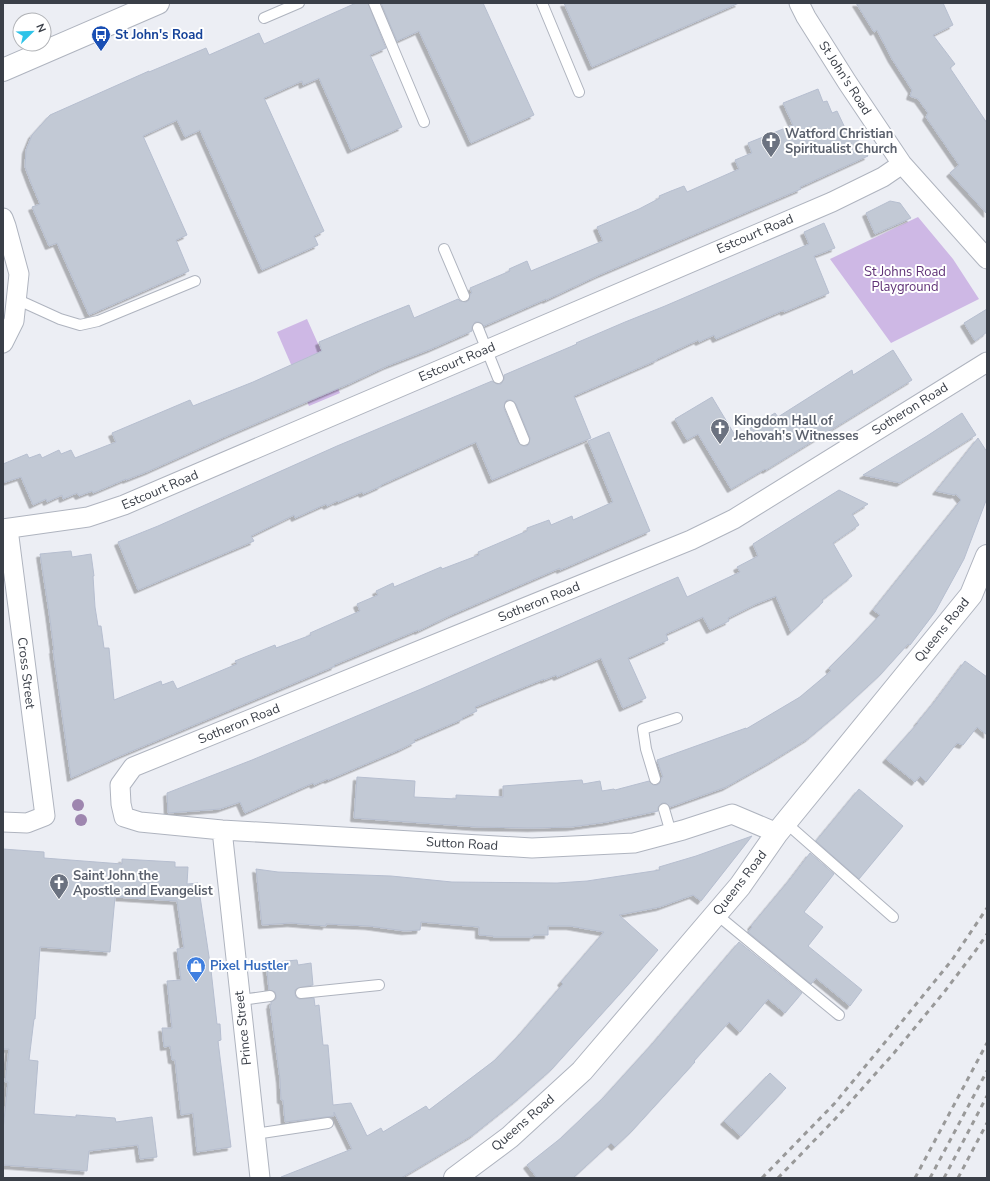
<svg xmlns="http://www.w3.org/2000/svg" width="990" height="1181" font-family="'Nunito Sans',sans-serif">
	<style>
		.green { fill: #ceb8e5 }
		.building { fill: #c2c9d5; stroke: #b6becf; fill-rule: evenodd; filter: url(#shadow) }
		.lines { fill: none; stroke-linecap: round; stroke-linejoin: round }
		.service-casing { stroke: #afb4bf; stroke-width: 12 }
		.minor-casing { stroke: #afb4bf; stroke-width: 21 }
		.tertiary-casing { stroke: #afb4bf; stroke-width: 24 }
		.service { stroke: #fff; stroke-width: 10 }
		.minor { stroke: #fff; stroke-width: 19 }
		.tertiary { stroke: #fff; stroke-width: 22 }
		.rail { stroke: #999; stroke-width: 3; stroke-dasharray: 5 5; stroke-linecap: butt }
		.tree { fill: #9e86af }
		.labels { text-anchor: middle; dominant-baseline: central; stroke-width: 4; stroke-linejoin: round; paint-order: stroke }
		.transit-label { font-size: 13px; font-weight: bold; fill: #164399; stroke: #fff; text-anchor: start }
		.street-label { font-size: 13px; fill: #3a3f48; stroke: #fff }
		.worship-label { font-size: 13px; font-weight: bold; fill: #5b616d; stroke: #fff; text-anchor: start }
		.park-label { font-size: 13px; fill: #5f3176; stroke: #fff }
		.shop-label { font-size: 13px; font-weight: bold; fill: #366cbe; stroke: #fff; text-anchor: start }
	</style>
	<defs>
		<filter id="shadow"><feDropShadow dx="-3.5" dy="3.5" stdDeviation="0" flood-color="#0004"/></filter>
	</defs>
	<rect width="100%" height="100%" fill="#eceef4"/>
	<path class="green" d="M 918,217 L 953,259 L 979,299 L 891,343 L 830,259 Z
		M 307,319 L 340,393 L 309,406 L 277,332 Z"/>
	<path class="building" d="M 356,3 L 368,3 L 385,46 L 386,48 L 370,55 L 402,127 L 351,150 L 319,78 L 303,85 L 302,81 L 264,98 L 324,231 L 314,236 L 318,245 L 262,270 L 200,130 L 185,137 L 177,120 L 143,136 L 187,235 L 176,240 L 189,271 L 89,315 L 57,243 L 49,246 L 32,207 L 40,204 L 31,183 L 25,167 L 26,150 L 32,135 L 50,115 L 149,71 L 149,72 L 206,48 L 209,55 L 259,33 L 264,44 Z
		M 381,3 L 483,3 L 534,115 L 471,143 L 419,31 L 397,41 Z
		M 564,3 L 739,3 L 592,67 Z
		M 856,3 L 943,3 L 953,25 L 933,35 L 955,64 L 950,68 L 987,123 L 987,214 L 950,173 L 959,165 L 926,117 L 928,113 L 918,99 L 910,96 L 912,90 L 892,59 L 877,30 L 874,32 Z
		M 818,89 L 823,102 L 827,101 L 832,113 L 837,111 L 846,130 L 850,128 L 868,156 L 800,187 L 801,189 L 599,275 L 546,300 L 546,299 L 484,326 L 479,322 L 475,322 L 472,327 L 472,331 L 431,349 L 387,366 L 351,383 L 229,435 L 149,471 L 126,480 L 126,479 L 93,493 L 92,491 L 79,496 L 77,493 L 63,499 L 62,495 L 47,502 L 46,499 L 33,505 L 21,477 L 3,483 L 3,464 L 27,454 L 29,458 L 40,454 L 42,458 L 59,450 L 61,454 L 71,450 L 75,458 L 116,442 L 112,433 L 190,400 L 193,406 L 253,382 L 322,351 L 319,342 L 364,323 L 409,305 L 414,318 L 458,299 L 460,301 L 466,302 L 469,300 L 470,294 L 472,293 L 470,288 L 510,271 L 509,269 L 527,261 L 531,271 L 603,241 L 597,227 L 639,209 L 660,198 L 659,196 L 671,191 L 684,186 L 687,192 L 739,169 L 735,160 L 752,153 L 748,143 L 793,125 L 783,103 Z
		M 890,201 L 900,203 L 911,218 L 875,234 L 866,213 Z
		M 824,223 L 835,248 L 814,256 L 829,293 L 784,312 L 784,310 L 716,339 L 714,335 L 699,342 L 698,340 L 657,359 L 657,360 L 574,396 L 591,438 L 492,480 L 476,442 L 381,485 L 381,486 L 363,494 L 362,492 L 338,502 L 337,501 L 327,506 L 326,504 L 295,518 L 294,515 L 251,536 L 254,541 L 138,590 L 118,542 L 158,526 L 337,446 L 492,381 L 497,384 L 501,384 L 504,379 L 504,375 L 577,344 L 576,343 L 625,322 L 665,306 L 809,244 L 804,232 ZM 507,400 L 511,400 L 516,404 L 530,438 L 529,444 L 527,446 L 523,446 L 518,442 L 504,408 L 505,402 Z
		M 987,309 L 987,332 L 975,341 L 964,323 Z
		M 893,350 L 912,380 L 766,470 L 765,469 L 731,489 L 698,434 L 687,440 L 675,419 L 712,397 L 736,437 L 775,413 L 778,417 L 852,370 L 853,375 Z
		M 962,413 L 976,435 L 900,483 L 863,475 L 927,436 Z
		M 609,432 L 650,531 L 560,570 L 560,568 L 451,615 L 418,631 L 418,630 L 334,665 L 335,666 L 120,756 L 71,778 L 53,650 L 54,650 L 49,612 L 40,554 L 71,551 L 72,557 L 91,554 L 94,576 L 93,576 L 95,607 L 98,626 L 101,626 L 104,648 L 109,648 L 114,700 L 161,681 L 162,685 L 173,681 L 177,689 L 237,664 L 235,661 L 275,645 L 276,648 L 311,635 L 310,633 L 360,611 L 357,604 L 378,595 L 376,591 L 393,583 L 394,587 L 441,567 L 442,569 L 479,555 L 478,552 L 527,531 L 527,528 L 549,520 L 551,525 L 572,516 L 573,520 L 613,502 L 588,441 Z
		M 978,438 L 987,452 L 987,498 L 964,559 L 935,612 L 910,645 L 908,644 L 881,674 L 841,711 L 809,738 L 772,761 L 726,787 L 670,807 L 666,803 L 662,803 L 658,807 L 658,811 L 607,822 L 571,827 L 531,828 L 477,827 L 354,818 L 357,777 L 415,781 L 414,797 L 456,799 L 456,795 L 503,797 L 503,786 L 582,780 L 583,784 L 600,781 L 602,791 L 614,789 L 615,790 L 649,781 L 653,785 L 657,785 L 660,783 L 661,778 L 663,777 L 657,760 L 746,728 L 746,729 L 800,697 L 831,671 L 829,668 L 855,642 L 880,615 L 873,610 L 961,500 L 956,494 L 954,495 L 936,491 Z
		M 839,490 L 868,504 L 852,514 L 859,525 L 833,543 L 852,576 L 822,600 L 823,602 L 791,632 L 776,596 L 756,604 L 728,618 L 729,621 L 710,630 L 703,617 L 666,634 L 668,640 L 628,658 L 646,698 L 623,708 L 601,658 L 557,677 L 556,675 L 544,680 L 544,679 L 475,707 L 477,711 L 462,718 L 463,719 L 414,740 L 415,742 L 401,749 L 328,780 L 327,779 L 314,785 L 313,783 L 245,813 L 240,802 L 220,809 L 168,813 L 167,793 L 252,760 L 421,689 L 678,577 L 687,597 L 740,572 L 737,567 L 758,556 L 753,544 Z
		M 965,661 L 987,677 L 987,735 L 977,727 L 963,745 L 957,743 L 926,782 L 920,776 L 915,782 L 886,759 L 918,723 L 917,723 L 935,701 Z
		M 859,789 L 903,826 L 859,879 L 816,841 Z
		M 752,836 L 701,901 L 693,895 L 660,907 L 619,915 L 658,950 L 627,986 L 552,1069 L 518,1099 L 473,1135 L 401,1178 L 281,1178 L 281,1177 L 352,1149 L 334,1112 L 334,1116 L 285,1122 L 283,1100 L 281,1100 L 280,1079 L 270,1005 L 271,1005 L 271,1002 L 276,999 L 276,996 L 275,992 L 269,990 L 266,963 L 297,960 L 298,965 L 311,963 L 313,985 L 298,988 L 295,990 L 295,994 L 296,997 L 299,999 L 314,998 L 315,1006 L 319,1005 L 323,1045 L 328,1045 L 333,1105 L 351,1103 L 367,1136 L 381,1128 L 383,1132 L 426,1106 L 429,1110 L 495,1060 L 520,1034 L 563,984 L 561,982 L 604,932 L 570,926 L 548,926 L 548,935 L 533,935 L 533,937 L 493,937 L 493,936 L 479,935 L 479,927 L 421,922 L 420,930 L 405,931 L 369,926 L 326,924 L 326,926 L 291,923 L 262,925 L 256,869 L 278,872 L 391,876 L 452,882 L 557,883 L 587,881 L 660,870 L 659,867 L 696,856 Z
		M 3,849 L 44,852 L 44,858 L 122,864 L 122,859 L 175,862 L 175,867 L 188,867 L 187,884 L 198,883 L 211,970 L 217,1024 L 220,1024 L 221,1040 L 218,1041 L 231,1147 L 197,1152 L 193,1113 L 181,1115 L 175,1060 L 172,1060 L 170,1046 L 164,1047 L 162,1028 L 172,1028 L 167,981 L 181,980 L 177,949 L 184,948 L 177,901 L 115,897 L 110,952 L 40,947 L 35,1019 L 34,1019 L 29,1060 L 38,1061 L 34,1114 L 76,1117 L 76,1115 L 115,1118 L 116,1122 L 152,1117 L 157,1157 L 140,1159 L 138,1145 L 89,1151 L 87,1171 L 3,1165 L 3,1130 L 8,1082 L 5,1082 L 9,1049 L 3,1049 Z
		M 810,853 L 834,874 L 804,912 L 823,927 L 808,946 L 862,990 L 850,1006 L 816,978 L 811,984 L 748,932 L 752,927 L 751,926 L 791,878 Z
		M 739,942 L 802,993 L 785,1013 L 768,999 L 740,1032 L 729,1022 L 694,1061 L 695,1062 L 632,1131 L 615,1147 L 611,1143 L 573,1178 L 537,1178 L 527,1165 L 561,1138 L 604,1097 L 653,1043 Z
		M 770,1073 L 786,1088 L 741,1136 L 724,1121 Z"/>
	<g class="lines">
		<defs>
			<path id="service" d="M 374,3 L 424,122
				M 542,3 L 579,92
				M 264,18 L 299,3
				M 444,249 L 464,296
				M 16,299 L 60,319 L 80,325 L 98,321 L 195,281
				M 478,328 L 498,378
				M 510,406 L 524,440
				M 655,779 L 646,749 L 643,729 L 677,718
				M 664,809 L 671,833
				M 786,823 L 893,917
				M 716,914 L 839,1015
				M 301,993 L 379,985
				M 241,1000 L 270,996
				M 255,1134 L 328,1123"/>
			<path id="minor" d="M 799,3 L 806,17 L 847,82 L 902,164 L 987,259
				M 3,218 L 6,226 L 19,274 L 14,321 L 3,343
				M 3,529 L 88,517 L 124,505 L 832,202 L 883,177 L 902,164
				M 3,822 L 27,823 L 45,816 L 8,529
				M 222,830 L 260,1178
				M 777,833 L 732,814 L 683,830 L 634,843 L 532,848 L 222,830 L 140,822 L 124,817 L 121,804 L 120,785 L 133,767 L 691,540 L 734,519 L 987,362"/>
			<path id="tertiary" d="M 3,70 L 158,3
				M 455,1178 L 510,1137 L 582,1071 L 740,886 L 777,833 L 971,595 L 987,556"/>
		</defs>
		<use href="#service" class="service-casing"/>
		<use href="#minor" class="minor-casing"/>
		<use href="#tertiary" class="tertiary-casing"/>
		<use href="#service" class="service"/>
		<use href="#minor" class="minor"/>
		<use href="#tertiary" class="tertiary"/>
		<path class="rail" d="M 762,1178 L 835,1103 L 882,1046 L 952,960 L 987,908
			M 778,1178 L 836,1118 L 894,1053 L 945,991 L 976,950 L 987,934
			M 915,1178 L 987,1043
			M 930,1178 L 987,1071
			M 944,1178 L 987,1096
			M 958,1178 L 987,1123"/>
	</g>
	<g class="tree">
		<circle cx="78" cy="805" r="6"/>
		<circle cx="81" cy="820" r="6"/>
	</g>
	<defs>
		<symbol id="bus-pin" viewBox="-11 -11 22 30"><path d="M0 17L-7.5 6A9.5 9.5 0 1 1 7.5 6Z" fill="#1a4fb4" stroke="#fff"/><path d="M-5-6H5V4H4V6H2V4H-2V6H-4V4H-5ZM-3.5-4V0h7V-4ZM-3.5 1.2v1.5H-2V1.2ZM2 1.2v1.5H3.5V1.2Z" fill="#fff"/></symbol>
		<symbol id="church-pin" viewBox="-11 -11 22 30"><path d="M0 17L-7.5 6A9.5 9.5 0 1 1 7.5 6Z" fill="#6b7280" stroke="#fff"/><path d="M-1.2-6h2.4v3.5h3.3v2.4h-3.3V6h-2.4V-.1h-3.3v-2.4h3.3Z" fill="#fff"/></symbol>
		<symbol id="shop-pin" viewBox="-11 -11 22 30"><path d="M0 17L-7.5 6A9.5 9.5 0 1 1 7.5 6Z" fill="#3f7fe0" stroke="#fff"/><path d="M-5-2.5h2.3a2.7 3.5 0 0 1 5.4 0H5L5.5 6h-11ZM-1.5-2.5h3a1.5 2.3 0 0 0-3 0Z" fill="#fff"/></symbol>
	</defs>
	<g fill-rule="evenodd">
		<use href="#bus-pin" x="90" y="24" width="22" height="30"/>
		<use href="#church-pin" x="760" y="130" width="22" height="30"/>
		<use href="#church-pin" x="709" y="417" width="22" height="30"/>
		<use href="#church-pin" x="48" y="872" width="22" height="30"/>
		<use href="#shop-pin" x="185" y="955" width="22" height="30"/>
	</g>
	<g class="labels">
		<g class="transit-label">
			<text x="115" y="35">St John's Road</text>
		</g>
		<g class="street-label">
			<text transform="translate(845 78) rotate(57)">St John's Road</text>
			<text transform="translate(755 234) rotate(-23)">Estcourt Road</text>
			<text transform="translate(457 362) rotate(-23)">Estcourt Road</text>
			<text transform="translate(910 409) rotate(-32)">Sotheron Road</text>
			<text transform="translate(160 490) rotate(-23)">Estcourt Road</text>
			<text transform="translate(539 602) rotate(-22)">Sotheron Road</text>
			<text transform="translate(942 630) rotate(-51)">Queens Road</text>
			<text transform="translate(26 673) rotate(83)">Cross Street</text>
			<text transform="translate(239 724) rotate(-22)">Sotheron Road</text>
			<text transform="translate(462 844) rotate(3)">Sutton Road</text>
			<text transform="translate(740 883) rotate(-52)">Queens Road</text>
			<text transform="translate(243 1028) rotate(-96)">Prince Street</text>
			<text transform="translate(523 1123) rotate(-41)">Queens Road</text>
		</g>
		<g class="worship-label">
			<text x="785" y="134">Watford Christian<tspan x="785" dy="15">Spiritualist Church</tspan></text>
			<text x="734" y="421">Kingdom Hall of<tspan x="734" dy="15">Jehovah's Witnesses</tspan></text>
			<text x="73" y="876">Saint John the<tspan x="73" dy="15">Apostle and Evangelist</tspan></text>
		</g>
		<g class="park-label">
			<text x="905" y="272">St Johns Road<tspan x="905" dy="15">Playground</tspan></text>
		</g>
		<g class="shop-label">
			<text x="210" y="966">Pixel Hustler</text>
		</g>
	</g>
	<rect width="990" height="1181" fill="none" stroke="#3a3f48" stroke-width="8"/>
	<g transform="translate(32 32) rotate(67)"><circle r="19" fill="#ffffff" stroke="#b0b2b6"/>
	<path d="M0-3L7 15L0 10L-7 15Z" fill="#2fc3e8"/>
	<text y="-6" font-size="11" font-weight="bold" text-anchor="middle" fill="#3a3f48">N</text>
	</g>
</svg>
